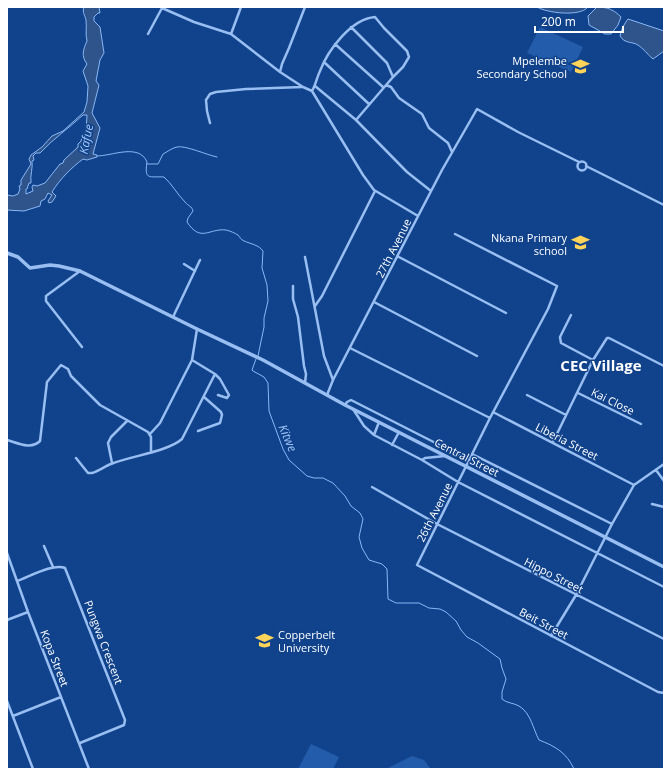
<svg xmlns="http://www.w3.org/2000/svg" width="671" height="776" font-family="'Open Sans',sans-serif">
	<style>
		.green { fill: #225cab }
		.water { fill: #2f548b; stroke: #89b8f5; fill-rule: evenodd }
		.lines { fill: none; stroke-linecap: round; stroke-linejoin: round }
		.stream { stroke: #89b8f5; stroke-width: 1 }
		.minor { stroke: #98bef2; stroke-width: 2.5 }
		.tertiary { stroke: #98bef2; stroke-width: 3.5 }
		.labels { text-anchor: middle; dominant-baseline: central; stroke-width: 3; stroke-linejoin: round; paint-order: stroke }
		.poi-label { font-size: 11px; fill: #fff; stroke: #11438c; text-anchor: end }
		.street-label { font-size: 11px; fill: #fff; stroke: #11438c }
		.water-label { font-size: 12px; font-style: italic; fill: #a3c8f9; stroke: #11438c }
		.district-label { font-size: 15px; font-weight: bold; fill: #fff; stroke: #11438c }
	</style>
	<rect width="100%" height="100%" fill="#11438c"/>
	<path class="green" d="M 540,27 L 583,47 L 571,72 L 527,53 Z
		M 311,744 L 339,757 L 333,769 L 298,769 Z
		M 412,756 L 424,760 L 431,769 L 386,769 Z"/>
	<path class="water" d="M 84,7 L 99,7 L 100,13 L 98,13 L 94,17 L 94,21 L 100,27 L 104,53 L 100,60 L 96,81 L 99,85 L 92,113 L 100,128 L 93,154 L 97,155 L 97,157 L 87,160 L 83,159 C 71,168 60,179 52,192 L 56,196 L 52,202 L 49,203 L 48,201 L 52,195 L 48,193 L 45,199 L 41,201 L 40,206 L 24,211 L 7,210 L 7,195 L 13,196 L 18,194 L 20,189 L 19,186 L 21,185 L 21,180 L 31,164 L 29,159 L 31,155 L 42,147 L 52,136 L 63,131 L 84,112 L 87,102 L 88,86 L 83,71 L 87,64 C 81,56 83,50 87,41 C 85,33 87,28 86,20 C 85,15 82,13 84,7 ZM 83,115 L 87,115 L 86,131 L 82,137 L 81,141 L 78,144 L 78,147 L 64,160 L 63,163 L 60,164 L 45,183 L 37,186 L 33,185 L 32,187 L 33,191 L 26,194 L 26,189 L 27,189 L 29,183 L 31,183 C 30,175 33,168 32,161 L 34,160 L 33,156 L 36,153 L 40,153 C 53,139 69,128 83,115 Z
		M 537,7 L 588,7 C 580,17 547,13 537,7 Z
		M 597,7 C 608,7 614,10 621,17 L 618,25 L 611,34 L 605,34 L 589,25 L 588,16 Z
		M 628,19 L 664,31 L 664,51 L 653,59 C 648,55 643,48 638,45 C 631,41 625,44 620,36 C 621,30 624,24 628,19 Z"/>
	<g class="lines">
		<path class="stream" d="M 97,156 C 112,156 139,143 147,162 C 144,181 150,176 164,177 C 172,184 177,194 185,202 C 188,206 192,206 193,211 L 188,218 L 187,222 C 201,243 209,228 226,230 C 230,231 235,233 238,235 C 240,237 241,240 244,241 C 251,244 259,245 263,251 L 262,268 L 267,285 L 268,301 L 264,318 L 264,327 L 258,356
			M 147,164 L 158,164 L 163,154 C 167,152 172,148 177,147 C 185,145 207,155 217,157
			M 256,359 L 252,370 L 253,371 L 264,377 L 268,383 L 269,411 L 283,449 L 289,460 L 307,476 L 314,478 L 323,478 L 333,483 L 345,496 L 351,506 L 360,513 L 363,519 L 359,537 L 362,548 L 369,560 L 382,564 L 387,569 L 388,599 L 396,603 L 419,603 L 429,608 L 440,609 L 446,612 L 456,621 L 461,630 L 467,637 L 478,643 L 500,659 L 502,668 L 506,679 L 502,692 L 502,699 C 506,703 514,703 519,706 C 531,713 533,729 539,740 C 555,746 567,753 574,769"/>
		<path class="minor" d="M 351,27 L 387,63 L 393,77
			M 148,34 L 162,8 L 194,22 L 231,34 L 280,72 L 303,87 L 312,91 L 363,175 L 374,190 L 418,216
			M 231,34 L 241,7
			M 335,44 L 383,87
			M 325,63 L 369,104
			M 280,72 L 282,64 L 289,48 L 305,7
			M 386,85 L 391,87 L 399,98 L 422,114 L 429,128 L 448,143 L 452,152
			M 315,86 L 356,120 L 407,172 L 431,191
			M 312,91 C 316,84 317,77 320,71 C 328,50 351,19 375,17 L 384,28 L 407,51 L 409,57 L 403,67 L 393,77 L 356,120
			M 210,123 L 207,111 L 206,100 L 210,94 L 216,92 L 246,89 L 302,87
			M577.5 166a4.5 4.5 0 1 1 9 0a4.5 4.5 0 1 1-9 0Z
			M 586,166 L 664,205
			M 455,234 L 557,286 L 548,309 L 490,418 L 417,565 L 658,692 L 664,693
			M 397,256 L 506,313
			M 305,257 L 324,356 L 333,380
			M 184,264 L 195,271
			M 80,271 L 46,296 L 46,301 L 82,347
			M 293,286 L 293,299 L 298,317 L 304,366 L 306,374 L 305,383
			M 374,302 L 477,356
			M 315,306 L 322,296 L 375,191
			M 571,315 L 560,337 L 561,343 L 593,360
			M 173,317 L 200,260
			M 350,348 L 490,418
			M 215,374 L 220,379 L 229,395 L 227,398 L 218,395
			M 578,393 L 641,424
			M 327,395 L 333,380 L 442,170 L 477,109 L 518,132 L 579,162
			M 527,395 L 566,415
			M 345,405 L 347,402 L 351,400 L 469,460
			M 353,409 L 364,426 L 374,435 L 422,460
			M 493,412 L 634,485
			M 198,431 L 220,423 L 222,415 L 221,412 L 204,397
			M 150,434 L 160,423 L 192,360
			M 374,435 L 379,422
			M 7,440 C 18,443 31,450 40,441 L 47,382 L 61,365 L 68,369 L 71,376 L 100,405 L 148,432 L 151,437 L 151,452
			M 553,442 L 593,360 L 607,338 L 609,338 L 664,366
			M 392,445 L 399,432
			M 472,454 L 612,524
			M 445,456 L 425,458 L 422,460 L 458,482 L 664,587
			M 76,458 L 88,473 L 92,473 C 99,471 105,466 111,464 C 130,456 167,452 182,439 L 215,374 L 192,360 L 197,329
			M 112,463 L 108,443 L 111,437 L 127,421
			M 656,470 L 664,481
			M 372,487 L 437,524 L 664,639
			M 652,504 L 664,507
			M 44,546 L 53,567
			M 7,553 L 28,612 L 89,769
			M 17,581 C 29,577 53,563 65,568 L 125,720 L 124,725 L 80,743
			M 7,620 L 28,612
			M 551,636 L 576,595 L 612,524 L 634,485 L 664,464
			M 7,701 L 33,769
			M 13,716 L 61,697"/>
		<path class="tertiary" d="M 7,253 L 18,257 L 30,268 L 50,265 L 59,266 L 80,271 L 197,329 L 263,360 L 345,405 L 664,567"/>
	</g>
	<defs>
		<symbol id="school-bare" viewBox="-9 -9 18 18"><path d="M0-5L7-2L0 1L-7-2ZM-4 1L0 2.5L4 1V4Q0 6-4 4Z" fill="#ffd459" stroke="#11438c" stroke-width="2.5" paint-order="stroke"/></symbol>
		<symbol id="university-bare" viewBox="-9 -9 18 18"><path d="M0-5L7-2L0 1L-7-2ZM-4 1L0 2.5L4 1V4Q0 6-4 4Z" fill="#ffd459" stroke="#11438c" stroke-width="2.5" paint-order="stroke"/></symbol>
	</defs>
	<g fill-rule="evenodd">
		<use href="#school-bare" x="568" y="54" width="25" height="25"/>
		<use href="#school-bare" x="568" y="230" width="25" height="25"/>
		<use href="#university-bare" x="252" y="628" width="25" height="25"/>
	</g>
	<g class="labels">
		<g class="poi-label">
			<text x="567" y="60">Mpelembe<tspan x="567" dy="13">Secondary School</tspan></text>
			<text x="567" y="237">Nkana Primary<tspan x="567" dy="13">school</tspan></text>
			<text x="278" y="634" text-anchor="start">Copperbelt<tspan x="278" dy="13">University</tspan></text>
		</g>
		<g class="street-label">
			<text transform="translate(393 248) rotate(-63)">27th Avenue</text>
			<text transform="translate(613 401) rotate(26)">Kai Close</text>
			<text transform="translate(567 441) rotate(27)">Liberia Street</text>
			<text transform="translate(467 457) rotate(27)">Central Street</text>
			<text transform="translate(434 512) rotate(-63)">26th Avenue</text>
			<text transform="translate(554 575) rotate(27)">Hippo Street</text>
			<text transform="translate(544 623) rotate(28)">Beit Street</text>
			<text transform="translate(104 642) rotate(69)">Pungwa Crescent</text>
			<text transform="translate(55 658) rotate(69)">Kopa Street</text>
		</g>
		<g class="water-label">
			<text transform="translate(86 139) rotate(-79)">Kafue</text>
			<text transform="translate(288 438) rotate(67)">Kitwe</text>
		</g>
		<g class="district-label">
			<text x="601" y="365">CEC Village</text>
		</g>
	</g>
	<rect width="671" height="776" fill="none" stroke="#ffffff" stroke-width="16"/>
	<path d="M535 26v6h88v-6" fill="none" stroke="#ffffff" stroke-width="2"/>
	<text x="541" y="26" font-size="12" fill="#ffffff" stroke="#11438c" stroke-width="3" paint-order="stroke">200 m</text>
</svg>
